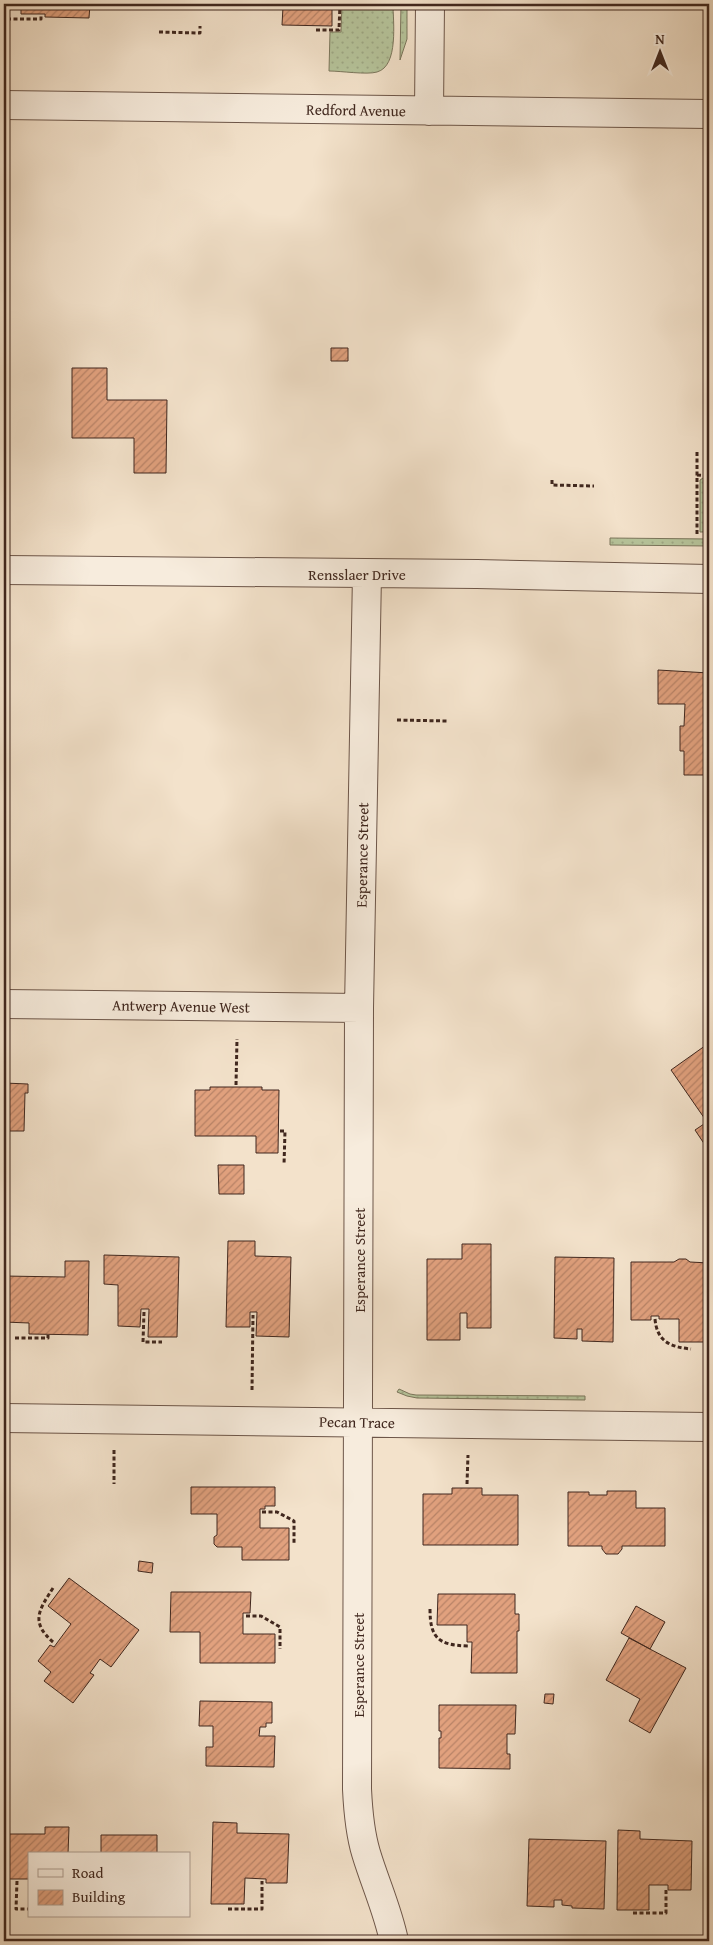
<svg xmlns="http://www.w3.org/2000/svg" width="713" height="1945" font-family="'Gentium Book Plus',serif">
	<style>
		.grass { fill: url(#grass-dots); stroke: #7b765c }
		.building { fill: url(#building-hatch); stroke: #40271e }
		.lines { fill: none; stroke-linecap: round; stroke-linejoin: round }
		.minor-casing { stroke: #6d5649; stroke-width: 30 }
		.path { stroke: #40271e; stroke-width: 3; stroke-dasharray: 4 2.5; stroke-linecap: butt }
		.minor { stroke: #f7ecdd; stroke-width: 28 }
		.labels { text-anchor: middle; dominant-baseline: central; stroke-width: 4.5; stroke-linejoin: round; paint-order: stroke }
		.street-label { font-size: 15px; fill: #40271e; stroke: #f7ecdd }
	</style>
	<defs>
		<pattern id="grass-dots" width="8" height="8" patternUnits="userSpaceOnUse" patternTransform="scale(1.25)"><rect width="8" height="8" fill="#b6c49b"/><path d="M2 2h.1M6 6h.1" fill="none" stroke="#9ea885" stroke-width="1.8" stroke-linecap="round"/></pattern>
		<pattern id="building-hatch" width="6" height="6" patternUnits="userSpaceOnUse" patternTransform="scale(1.25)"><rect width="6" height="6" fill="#e1a17e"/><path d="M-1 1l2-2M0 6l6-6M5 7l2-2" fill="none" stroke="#b88367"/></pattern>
	</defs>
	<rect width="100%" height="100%" fill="#f3e2cb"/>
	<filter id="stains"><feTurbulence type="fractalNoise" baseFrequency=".004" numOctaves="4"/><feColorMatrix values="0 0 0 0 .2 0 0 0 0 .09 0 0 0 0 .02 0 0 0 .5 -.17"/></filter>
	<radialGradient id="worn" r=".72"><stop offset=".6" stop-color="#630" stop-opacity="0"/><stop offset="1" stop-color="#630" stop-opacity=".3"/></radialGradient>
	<path class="grass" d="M 342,4 L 393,4 C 393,21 399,66 377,72 C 367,75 341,71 329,71 L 330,32 L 341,32 Z
		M 401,4 L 407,4 L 407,39 L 400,60 Z
		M 703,478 L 709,478 L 709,532 L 700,532 L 700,480 Z
		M 610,538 L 709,539 L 709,546 L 610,545 Z
		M 399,1389 L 410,1394 L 416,1395 L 585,1396 L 585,1400 L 417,1398 L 407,1396 L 397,1392 Z"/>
	<path class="building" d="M 21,4 L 90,4 L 89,18 L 45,17 L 45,14 L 21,14 Z
		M 287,4 L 332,4 L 332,26 L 282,25 L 283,7 L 287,7 Z
		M 331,348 L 348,348 L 348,361 L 331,361 Z
		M 72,368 L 107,368 L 107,400 L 167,400 L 166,473 L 134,473 L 134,438 L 72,438 Z
		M 658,670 L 709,673 L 709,775 L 684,775 L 684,751 L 680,751 L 680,726 L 684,726 L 685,704 L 658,704 Z
		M 709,1043 L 709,1146 L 707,1148 L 695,1130 L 707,1122 L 671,1070 Z
		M 4,1083 L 28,1084 L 28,1093 L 25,1093 L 24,1131 L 4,1131 Z
		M 210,1087 L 262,1087 L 262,1090 L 279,1090 L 278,1153 L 256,1153 L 256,1136 L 195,1136 L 195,1090 L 210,1090 Z
		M 218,1165 L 244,1165 L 244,1194 L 219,1194 Z
		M 228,1241 L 255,1241 L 255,1256 L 291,1257 L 289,1337 L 256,1336 L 257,1312 L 250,1312 L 250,1327 L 226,1327 Z
		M 462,1244 L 491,1244 L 491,1328 L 467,1328 L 467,1313 L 460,1313 L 460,1340 L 427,1340 L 427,1259 L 462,1259 Z
		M 104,1255 L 179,1257 L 177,1337 L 148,1337 L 149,1309 L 141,1309 L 140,1327 L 118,1326 L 118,1285 L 104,1284 Z
		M 555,1257 L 614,1258 L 613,1342 L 582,1341 L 582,1329 L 577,1329 L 577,1339 L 554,1338 Z
		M 679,1259 L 686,1259 L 690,1262 L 709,1263 L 709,1342 L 679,1342 L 679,1319 L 659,1319 L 659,1316 L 651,1316 L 651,1320 L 631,1320 L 631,1262 L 674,1262 Z
		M 65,1261 L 89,1261 L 88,1335 L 29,1334 L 29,1323 L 4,1322 L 4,1276 L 65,1277 Z
		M 191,1487 L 275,1487 L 275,1506 L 265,1506 L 265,1509 L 260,1509 L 260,1528 L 289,1528 L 289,1560 L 242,1560 L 242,1547 L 217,1547 L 214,1544 L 214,1537 L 217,1535 L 217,1514 L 191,1514 Z
		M 452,1488 L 482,1488 L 482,1495 L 518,1495 L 518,1545 L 423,1545 L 423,1494 L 452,1494 Z
		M 607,1491 L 636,1491 L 636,1508 L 665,1508 L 665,1546 L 622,1546 L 622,1549 L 618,1554 L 606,1554 L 602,1549 L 602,1546 L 568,1546 L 568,1492 L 589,1492 L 589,1495 L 607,1495 Z
		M 139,1561 L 153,1563 L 152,1573 L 138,1571 Z
		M 69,1578 L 139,1630 L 111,1667 L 100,1659 L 90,1673 L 94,1675 L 73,1703 L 44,1681 L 51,1672 L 38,1661 L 50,1645 L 54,1647 L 71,1624 L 48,1606 Z
		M 171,1592 L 251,1592 L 250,1613 L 243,1613 L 243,1634 L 275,1634 L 275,1663 L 200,1663 L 200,1632 L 170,1632 Z
		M 438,1594 L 515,1594 L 515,1614 L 519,1614 L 519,1631 L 517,1631 L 517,1673 L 471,1673 L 472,1642 L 467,1642 L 467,1625 L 437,1625 Z
		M 636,1606 L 665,1622 L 650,1649 L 621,1633 Z
		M 629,1638 L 686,1668 L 650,1733 L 629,1721 L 640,1699 L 606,1680 Z
		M 545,1694 L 554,1694 L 553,1704 L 544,1703 Z
		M 200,1701 L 272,1702 L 272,1723 L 266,1723 L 266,1727 L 260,1727 L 259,1736 L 275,1736 L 274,1767 L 206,1766 L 206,1747 L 213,1747 L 213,1726 L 199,1726 Z
		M 439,1705 L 516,1705 L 515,1734 L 507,1734 L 507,1754 L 510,1754 L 510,1769 L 439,1768 L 439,1738 L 441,1738 L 441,1731 L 439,1731 Z
		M 213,1822 L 237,1823 L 237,1833 L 289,1834 L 287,1883 L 266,1883 L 266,1879 L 245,1878 L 244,1904 L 211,1904 Z
		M 45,1827 L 69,1827 L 68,1854 L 29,1854 L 29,1879 L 4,1879 L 4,1834 L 45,1834 Z
		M 618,1830 L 640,1831 L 640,1839 L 692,1841 L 691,1890 L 668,1890 L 668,1885 L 649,1885 L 649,1910 L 617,1910 Z
		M 101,1835 L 157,1835 L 157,1854 L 101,1854 Z
		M 529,1839 L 606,1841 L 604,1909 L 572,1908 L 572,1906 L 562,1905 L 562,1900 L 554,1900 L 554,1907 L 527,1906 Z
		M 706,1852 L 709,1852 L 709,1906 L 706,1906 Z"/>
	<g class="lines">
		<defs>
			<path id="minor" d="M 4,105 L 709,114
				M 429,111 L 430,4
				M 4,570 L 477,574 L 709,579
				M 367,574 L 359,1008 L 357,1789 C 358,1810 360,1833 366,1853 C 375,1883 388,1911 394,1941
				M 4,1004 L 359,1008
				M 4,1418 L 709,1427"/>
		</defs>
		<use href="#minor" class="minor-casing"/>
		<path class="path" d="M 7,19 L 41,19 L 41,16
			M 316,30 L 339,30 L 340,4
			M 159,32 L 200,33 L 200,26
			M 697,452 L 697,536
			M 697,475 L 709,476
			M 552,480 L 552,485 L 594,486
			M 397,720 L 448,721
			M 236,1085 L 237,1039
			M 280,1131 L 285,1131 L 284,1165
			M 144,1312 L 143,1342 L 162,1342
			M 655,1319 C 657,1342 671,1347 691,1349
			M 15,1338 L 48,1338 L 48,1335
			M 252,1390 L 253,1315
			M 114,1450 L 114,1484
			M 467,1484 L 468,1455
			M 262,1512 L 277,1512 L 294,1521 L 294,1544
			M 53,1588 C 39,1610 30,1622 53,1642
			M 430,1609 C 430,1639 439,1645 468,1646
			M 246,1616 L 261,1616 L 280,1627 L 280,1649
			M 17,1881 L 16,1909 L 29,1909
			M 228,1909 L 262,1909 L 262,1881
			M 633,1913 L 666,1913 L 666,1888"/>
		<use href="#minor" class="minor"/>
	</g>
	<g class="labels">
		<g class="street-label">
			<text transform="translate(356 110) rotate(1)">Redford Avenue</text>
			<text x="357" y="574">Rensslaer Drive</text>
			<text transform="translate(362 855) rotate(-89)">Esperance Street</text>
			<text transform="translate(181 1006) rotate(1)">Antwerp Avenue West</text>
			<text transform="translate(359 1260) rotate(-90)">Esperance Street</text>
			<text transform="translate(357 1422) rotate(1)">Pecan Trace</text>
			<text transform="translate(358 1665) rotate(-90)">Esperance Street</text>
		</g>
	</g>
	<rect width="713" height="1945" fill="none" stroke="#f3e2cb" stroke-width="20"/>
	<rect x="5" y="5" width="703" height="1935" fill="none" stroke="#40271e" stroke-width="2.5"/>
	<rect x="10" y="10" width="693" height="1925" fill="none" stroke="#40271e"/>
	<rect x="28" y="1852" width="162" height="65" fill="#f7ecdd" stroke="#ae9d91"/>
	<rect x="38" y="1869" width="25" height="8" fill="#f7ecdd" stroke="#ae9d91"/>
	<text x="72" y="1878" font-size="15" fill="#40271e">Road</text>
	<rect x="38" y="1890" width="25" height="15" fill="url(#building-hatch)" stroke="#ae9d91"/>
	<text x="72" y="1902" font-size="15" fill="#40271e">Building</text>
	<g transform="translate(660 52)" stroke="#f7ecdd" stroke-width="4" paint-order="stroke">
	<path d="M0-4L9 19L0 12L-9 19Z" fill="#40271e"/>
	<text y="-8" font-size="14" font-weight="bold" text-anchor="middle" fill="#40271e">N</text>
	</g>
	<rect width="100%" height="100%" filter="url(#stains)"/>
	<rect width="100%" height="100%" fill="url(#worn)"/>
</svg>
